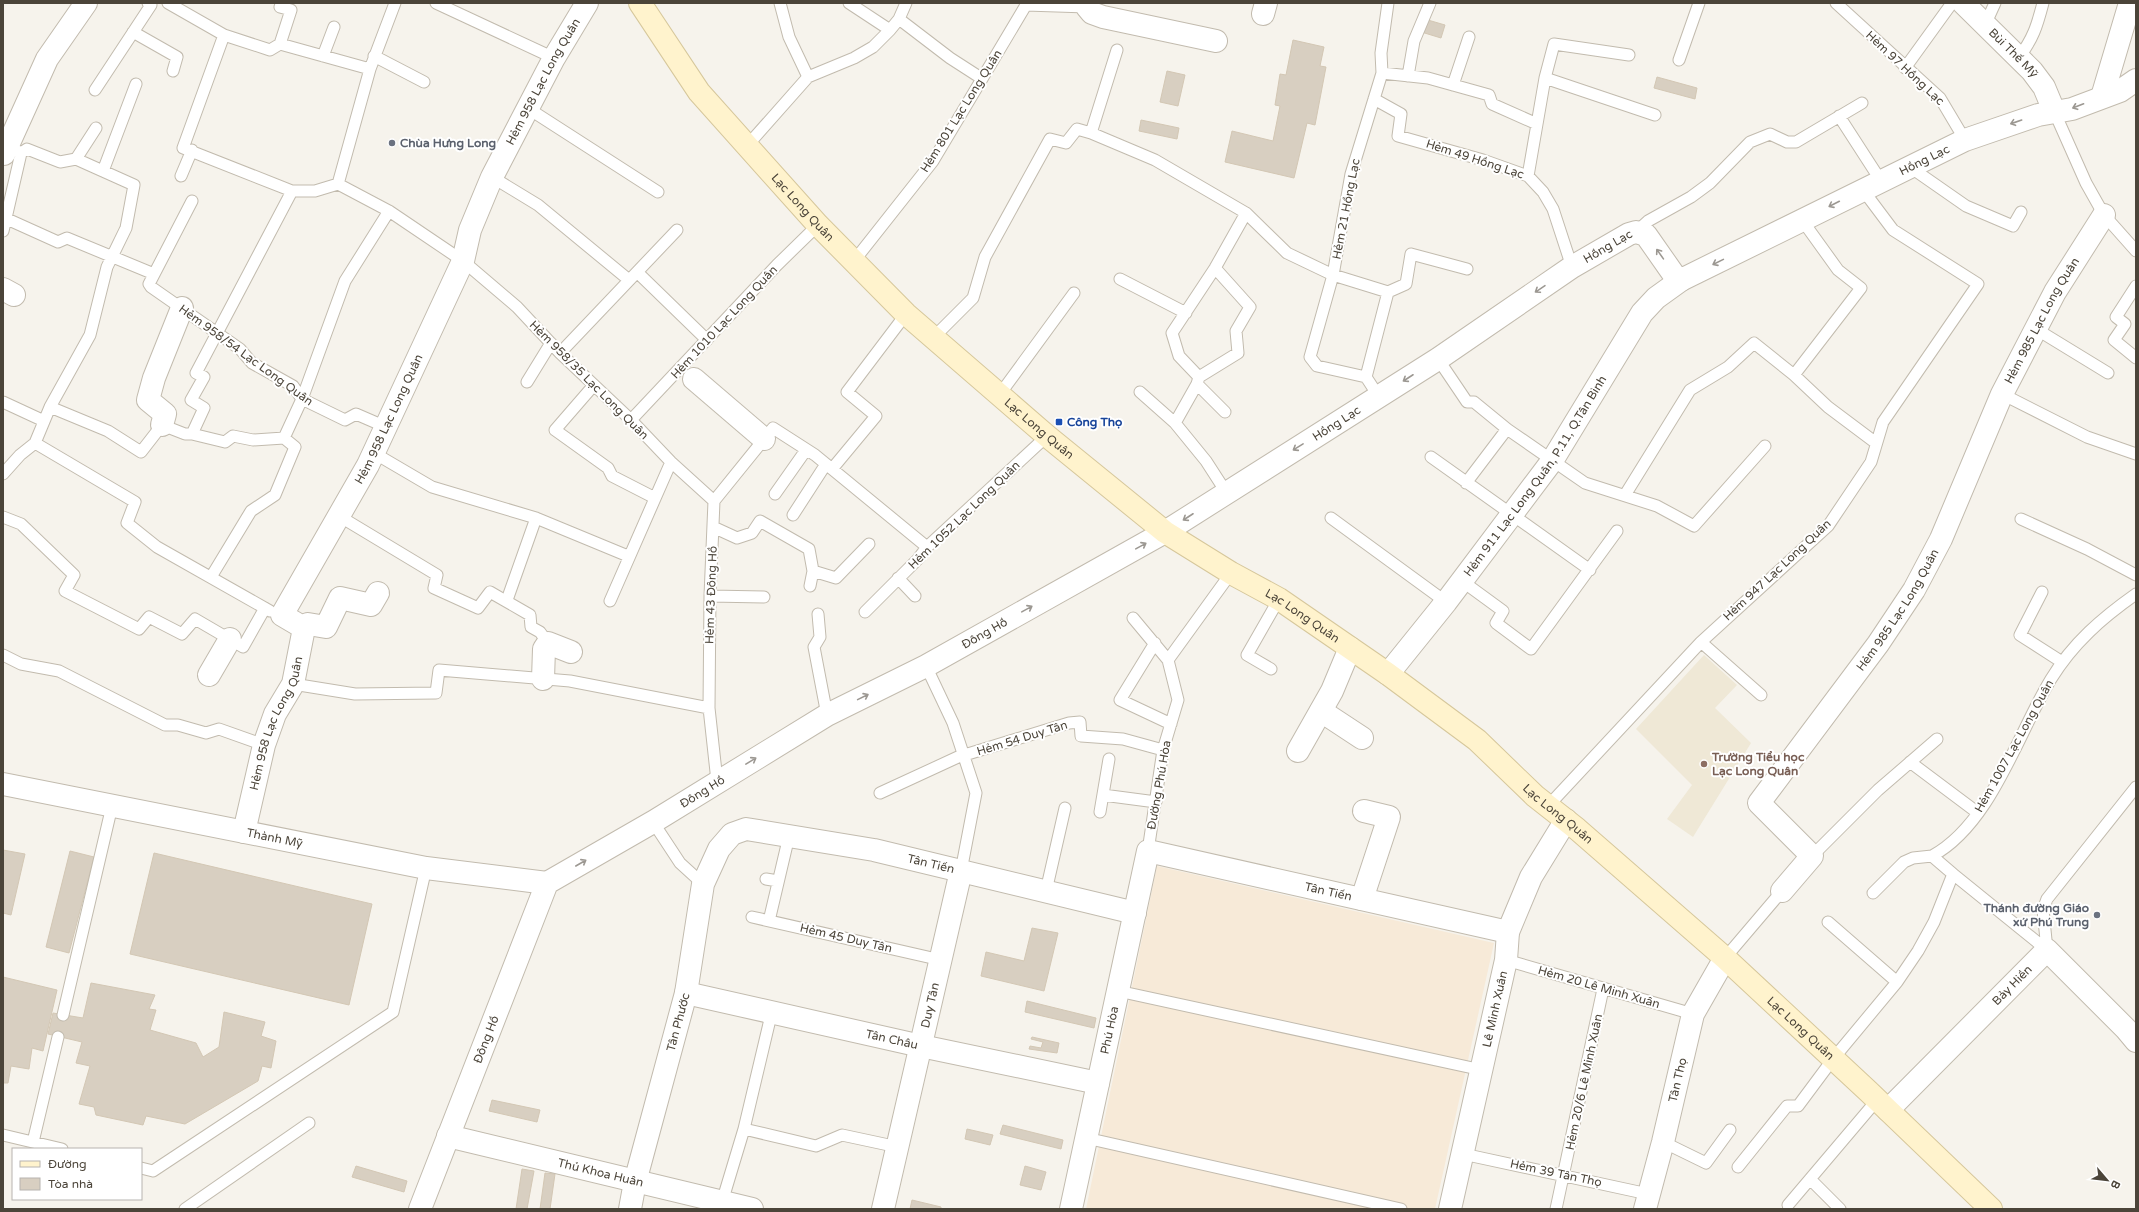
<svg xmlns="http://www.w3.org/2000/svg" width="2139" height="1212" font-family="'Varela Round',sans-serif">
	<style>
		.commercial { fill: #f7ead8 }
		.education { fill: #efe8d6 }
		.building { fill: #d8cfc1; stroke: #d3c7b4 }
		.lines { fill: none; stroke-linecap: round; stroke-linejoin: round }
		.service-casing { stroke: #c2bbae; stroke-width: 13 }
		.minor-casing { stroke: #c2bbae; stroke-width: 24 }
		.tertiary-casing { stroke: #c2bbae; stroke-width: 24 }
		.secondary-casing { stroke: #d6c79b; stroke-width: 24 }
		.service { stroke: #fff; stroke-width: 11 }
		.minor { stroke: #fff; stroke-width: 22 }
		.tertiary { stroke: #fff; stroke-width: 22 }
		.secondary { stroke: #fff3cd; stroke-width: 22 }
		.oneway { stroke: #9c9892 }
		.worship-dot { fill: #6b7280; stroke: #fff; stroke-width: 1.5 }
		.transit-dot { fill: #1a4fb4; stroke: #fff; stroke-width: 1.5 }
		.education-dot { fill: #8d6e63; stroke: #fff; stroke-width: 1.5 }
		.labels { text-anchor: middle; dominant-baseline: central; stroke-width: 4; stroke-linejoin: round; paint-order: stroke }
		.street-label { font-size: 12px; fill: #4b4439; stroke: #fff }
		.worship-label { font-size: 12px; font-weight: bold; fill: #5b616d; stroke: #fff; text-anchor: start }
		.transit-label { font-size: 12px; font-weight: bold; fill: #164399; stroke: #fff; text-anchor: start }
		.education-label { font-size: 12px; font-weight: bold; fill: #785e54; stroke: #fff; text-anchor: start }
	</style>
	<rect width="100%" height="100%" fill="#f6f3ec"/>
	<path class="commercial" d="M 1157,866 L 1494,943 L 1435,1209 L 1086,1209 Z"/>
	<path class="education" d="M 1704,655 L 1737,685 L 1715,708 L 1751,743 L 1693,837 L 1667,819 L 1692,785 L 1636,729 Z"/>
	<path class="building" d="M 1421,18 L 1445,25 L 1441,38 L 1418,31 Z
		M 1293,40 L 1324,47 L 1320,66 L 1326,67 L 1315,125 L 1307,123 L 1294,178 L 1225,162 L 1232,131 L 1273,141 L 1280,106 L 1275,105 L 1280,74 L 1286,75 Z
		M 1167,71 L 1185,75 L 1178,106 L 1160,102 Z
		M 1657,77 L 1697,88 L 1695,99 L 1654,88 Z
		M 1141,120 L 1179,128 L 1177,139 L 1139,131 Z
		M 3,850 L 25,854 L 11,915 L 3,913 Z
		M 70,851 L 94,857 L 69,953 L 46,947 Z
		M 154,853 L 372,904 L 349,1005 L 130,954 Z
		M 1032,928 L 1058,933 L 1044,991 L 981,976 L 986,952 L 1024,961 Z
		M 3,977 L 57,990 L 43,1051 L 32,1048 L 29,1069 L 11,1066 L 8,1083 L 3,1083 Z
		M 91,983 L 155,995 L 149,1009 L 156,1010 L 150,1030 L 196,1043 L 203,1057 L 219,1047 L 224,1012 L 265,1022 L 261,1036 L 276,1041 L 271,1068 L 262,1066 L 258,1081 L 185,1124 L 146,1116 L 143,1125 L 96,1115 L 94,1107 L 79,1104 L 90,1066 L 76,1063 L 82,1042 L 48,1034 L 53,1013 L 83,1018 Z
		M 1027,1001 L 1096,1018 L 1094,1028 L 1025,1012 Z
		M 1032,1037 L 1059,1043 L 1057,1053 L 1029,1049 L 1030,1046 L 1041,1048 L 1043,1042 L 1031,1039 Z
		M 492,1100 L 540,1110 L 537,1122 L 489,1111 Z
		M 1003,1125 L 1063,1140 L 1061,1149 L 1000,1134 Z
		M 967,1129 L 993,1135 L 990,1145 L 965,1139 Z
		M 356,1166 L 407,1181 L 404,1192 L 352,1177 Z
		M 1025,1166 L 1046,1172 L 1041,1190 L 1020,1185 Z
		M 522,1169 L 534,1171 L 527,1209 L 516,1209 Z
		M 545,1173 L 555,1174 L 550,1209 L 540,1209 Z
		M 912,1200 L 941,1207 L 941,1209 L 910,1209 Z"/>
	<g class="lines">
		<defs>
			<path id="service" d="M 168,3 L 224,35
				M 282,3 L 280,7 L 291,10 L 280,44 L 270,50 L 224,35 L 183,148 L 292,191 L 315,191 L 338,184 L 389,211 L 463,261 L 517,307 L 560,353 L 631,420 L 671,462 L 714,501
				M 436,3 L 554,58
				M 780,3 L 789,37 L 808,77
				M 849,3 L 890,30
				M 1836,3 L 1940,98 L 1965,140
				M 899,19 L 950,58 L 981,78
				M 1985,25 L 1995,3
				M 133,32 L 177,57 L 173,71
				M 280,44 L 370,69
				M 323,56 L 334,27
				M 374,56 L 424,82
				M 2019,57 C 2033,39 2037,26 2043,3
				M 1679,60 L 1699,3
				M 1905,68 L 1952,3
				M 1382,73 L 1428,78 L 1489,95 L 1492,104 L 1537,124
				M 1408,76 L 1414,41 L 1430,3
				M 1545,78 L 1655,115
				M 1453,85 L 1469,37
				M 95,90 L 151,5 L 148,3
				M 1374,99 L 1401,114 L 1398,136 L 1483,160 L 1528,176 L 1543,192 L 1553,209 L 1572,267
				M 529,109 L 658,192
				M 2054,111 L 2086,183 L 2104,215 L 2136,251
				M 1839,116 L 1881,181
				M 1091,133 L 1117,50
				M 746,147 L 808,77 L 854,58 L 873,47 L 890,30 L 899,19 L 906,3
				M 76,159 L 96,128
				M 1910,167 L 1966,206 L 2013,226 L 2021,212
				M 103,171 L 136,84
				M 181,176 L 192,150
				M 1528,176 L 1545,78 L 1554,44 L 1629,55
				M 492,177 L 538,205 L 629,280
				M 338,184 L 370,69 L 395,3
				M 192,201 L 149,284 L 151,287 L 240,349 L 252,363 L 293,386 L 302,399 L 345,420 L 356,414 L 386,427
				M 7,219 L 58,242 L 67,238 L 154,274
				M 3,231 L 21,153 L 15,150
				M 1636,232 L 1648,221 L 1691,197 L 1710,183 L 1750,142 L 1770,134 L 1787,142 L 1796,142 L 1862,103
				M 854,261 L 933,161 L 1026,5 L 1087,7
				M 637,272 L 707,340
				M 1120,279 L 1186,313
				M 2136,286 L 2116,317 L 2125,324 L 2114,340 L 2136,358
				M 1388,292 L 1406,284 L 1411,254 L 1467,269
				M 2036,329 L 2108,373
				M 933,338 L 973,298 L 985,257 L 1050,139 L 1066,143 L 1077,129 L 1091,133 L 1155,160 L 1246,213 L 1287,253 L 1333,275 L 1310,357 L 1317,366 L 1366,377 L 1379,397
				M 560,353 L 677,230
				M 1438,359 L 1467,402 L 1474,402 L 1507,429 L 1585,483 L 1657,506 L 1694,526 L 1765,446
				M 1794,375 L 1861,288 L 1838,270 L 1802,220
				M 1199,377 L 1238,353 L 1236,331 L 1250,307 L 1215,268
				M 1366,377 L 1388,292 L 1333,275 L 1351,174 L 1382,73 L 1381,53 L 1388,3
				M 527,382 L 551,343
				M 1197,384 L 1225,412
				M 594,385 L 555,430 L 608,468 L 612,476 L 655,498
				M 1140,392 L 1175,423
				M 1000,394 L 1074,293
				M 2002,394 L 2087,437 L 2136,454
				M 3,402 L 44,421
				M 50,407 L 108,431 L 141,452 L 162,425 L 185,434 L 192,434
				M 631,420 L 777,265 L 818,225
				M 284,438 L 253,440 L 233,436 L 225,442 L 192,434 L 204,408 L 191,400 L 204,377 L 196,373 L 292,191
				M 35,443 L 135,502 L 127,523 L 157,547 L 270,611
				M 374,453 L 432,487 L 536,518 L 628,556
				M 1431,457 L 1590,570
				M 832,469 L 876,416 L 847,392 L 906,314
				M 3,474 L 20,455 L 35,443 L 50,407 L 90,335 L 107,267 L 126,228 L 134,185 L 76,159 L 60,162 L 27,149 L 21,153
				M 1466,483 L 1507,429
				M 1226,492 L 1206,461 L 1175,423 L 1197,384 L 1199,377 L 1179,356 L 1172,333 L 1215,268 L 1246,213
				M 775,494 L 806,450
				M 1625,495 L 1690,390 L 1728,367 L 1754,343 L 1794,375 L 1828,407 L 1876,443
				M 793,515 L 826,464
				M 339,516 L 437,575 L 434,588 L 478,608 L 490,592 L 530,615 L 531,627 L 540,632 L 548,643
				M 3,517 L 21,524 L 74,575 L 65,591 L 139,629 L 149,617 L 182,634 L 195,619 L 243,647 L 265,608
				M 1331,518 L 1446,602
				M 2021,519 L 2087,549 L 2136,575
				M 713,527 L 737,538 L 752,533 L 760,521 L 809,549 L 813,571 L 836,578 L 869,544
				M 211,577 L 251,511 L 275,495 L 295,447 L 284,438 L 302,399 L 345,281 L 389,211
				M 898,578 L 915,596
				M 1462,581 L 1503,611 L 1496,623 L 1531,649 L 1617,531
				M 810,586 L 813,571
				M 2042,592 L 2020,635 L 2062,662
				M 710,596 L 764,597
				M 507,600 L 536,518
				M 610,601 L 671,462
				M 865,612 L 918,559 L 927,547 L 1047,436
				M 818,614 L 820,637 L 814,647 L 827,715
				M 1133,618 L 1168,660
				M 1701,642 L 1761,695
				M 1155,643 L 1120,700 L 1171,724
				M 3,655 L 21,664 L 59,671 L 165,725 L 178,725 L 206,733 L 219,729 L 264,745
				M 926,666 L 953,723 L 976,793 L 961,871
				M 1271,669 L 1247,655 L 1279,599
				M 293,684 L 355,694 L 436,693 L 439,670 L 570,681 L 709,708
				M 1910,762 L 1978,813
				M 717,781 L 709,708 L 710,596 L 714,501 L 773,428 L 815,455 L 927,547
				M 880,793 L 958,757 L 1069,723 L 1080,722 L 1081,736 L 1123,739 L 1163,750
				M 1103,795 L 1156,802
				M 1548,806 L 1701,642 L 1828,526 L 1871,462 L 1883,422 L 1978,284 L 1893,230 L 1863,190
				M 1100,812 L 1109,759
				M 653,822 L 680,863 L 703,884
				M 1148,851 L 1163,750 L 1178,700 L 1168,660 L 1231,573
				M 1812,856 L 1878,790 L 1937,739
				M 1953,874 L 2047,950
				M 766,879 L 778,881
				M 1046,891 L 1065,808
				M 1873,893 L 1904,862 L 1913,858 L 1932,856
				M 752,917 L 941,960
				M 769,921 L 789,836
				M 1828,922 L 1897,982
				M 2047,950 L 2043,910 L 2047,899 L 2136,787
				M 1725,958 L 1782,891
				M 1506,960 L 1693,1014
				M 1118,991 L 1482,1070
				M 63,1015 L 112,806
				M 744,1129 L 772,1011
				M 3,1135 L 62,1149
				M 1086,1138 L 1401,1209
				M 33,1142 L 58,1037
				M 1663,1142 L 1706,1163 L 1730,1130
				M 1463,1154 L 1648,1194
				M 1738,1167 L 1787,1106 L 1798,1106 L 1833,1059 L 1897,982 L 1918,951 L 1934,922 L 1953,874 L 1932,856 C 1991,824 2017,735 2051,679 C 2073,643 2102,618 2136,594
				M 141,1168 L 153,1171 L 393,1012 L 426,868
				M 1810,1179 L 1840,1209
				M 722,1202 L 744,1129 L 816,1146 L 842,1135 L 898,1147
				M 1788,1205 L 1877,1100
				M 185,1209 L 309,1123
				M 1556,1209 L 1603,989"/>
			<g id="minor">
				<path d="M 1087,3 L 1087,7 L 1092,13 L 1103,17 L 1216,41"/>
				<path id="s1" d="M 1963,3 L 2032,71 L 2044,87 L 2054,111"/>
				<path d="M 1263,14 L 1266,3"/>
				<path d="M 2102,97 L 2130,3"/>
				<path d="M 4,154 L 47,59 L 86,3"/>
				<path d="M 3,289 L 14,295"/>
				<path d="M 694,379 L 764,439"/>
				<path d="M 162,425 L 165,414 L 148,400 L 154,378 L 182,308"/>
				<path d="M 304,628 L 308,624 L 326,627 L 340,598 L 371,605 L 378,593"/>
				<path id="s2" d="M 1388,674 L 1446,602 L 1552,461 L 1642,313 L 1656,298 L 1681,280"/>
				<path d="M 209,675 L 230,639"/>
				<path d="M 543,679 L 544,649 L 548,643 L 571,652"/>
				<path d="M 1321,711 L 1362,738"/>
				<path d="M 1298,751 L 1332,691 L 1350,648"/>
				<path id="s3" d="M 3,784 L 426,868 L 547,883"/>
				<path id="s4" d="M 244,832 L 264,745 L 275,714 L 293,684 L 304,628 L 282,615 L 368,465 L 463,261 L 470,230 L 492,177 L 554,58 L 587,3"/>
				<path id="s5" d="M 1782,891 L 1812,856 L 1759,803 L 1878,644 L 1914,590 L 1941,539 L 2002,394 L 2055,292 L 2104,215"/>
				<path d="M 1362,899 L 1389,817 L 1364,811"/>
				<path id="s6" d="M 686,993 L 921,1046 L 1098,1083"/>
				<path id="s7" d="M 448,1136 L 752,1209"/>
				<path id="s8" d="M 420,1209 L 547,883 L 653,822 L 827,715 L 926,666 L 1165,532"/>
				<path id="s9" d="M 630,1209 L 635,1182 L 686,993 L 703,884 L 719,849 L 732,834 L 746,829 L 874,850 L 1135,913"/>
				<path id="s10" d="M 883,1209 L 961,871"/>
				<path id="s11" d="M 1071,1209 L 1148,851 L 1508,932"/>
				<path id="s12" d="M 1645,1209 L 1663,1142 L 1693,1014 L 1725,958"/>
			</g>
			<g id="tertiary">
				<path id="s13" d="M 1165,532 L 1438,359 L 1572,267 L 1629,234 L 1636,232 L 1646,235 L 1674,275 L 1681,280 L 1965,140 L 2038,115 L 2072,109 L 2120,91 L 2136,80"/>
				<path id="s14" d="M 1888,1110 L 2047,950 L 2126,1029 L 2136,1041"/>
				<path id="s15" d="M 1450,1209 L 1506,960 L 1508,932 L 1531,877 L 1566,820"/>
			</g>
			<g id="secondary">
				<path id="s16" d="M 640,3 L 699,92 L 818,225 L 906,314 L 1047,436 L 1165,532 L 1231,573 L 1279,599 L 1388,674 L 1477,740 L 1535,796 L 1577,829 L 1725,958 L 1868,1091 L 1991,1209"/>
			</g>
		</defs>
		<use href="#service" class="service-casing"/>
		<use href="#minor" class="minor-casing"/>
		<use href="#tertiary" class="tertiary-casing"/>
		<use href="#secondary" class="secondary-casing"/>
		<use href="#service" class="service"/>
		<use href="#minor" class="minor"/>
		<use href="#tertiary" class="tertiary"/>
		<use href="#secondary" class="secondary"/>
	</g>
	<defs><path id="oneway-shaft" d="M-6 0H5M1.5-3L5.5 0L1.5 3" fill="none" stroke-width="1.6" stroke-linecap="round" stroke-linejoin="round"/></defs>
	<g class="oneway">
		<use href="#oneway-shaft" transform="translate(2078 106) rotate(159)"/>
		<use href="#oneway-shaft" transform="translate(2016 122) rotate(161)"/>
		<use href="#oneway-shaft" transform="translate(1834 204) rotate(153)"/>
		<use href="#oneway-shaft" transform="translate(1660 254) rotate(-125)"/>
		<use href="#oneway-shaft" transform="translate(1718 262) rotate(154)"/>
		<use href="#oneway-shaft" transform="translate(1540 289) rotate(146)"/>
		<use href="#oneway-shaft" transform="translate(1408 378) rotate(147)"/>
		<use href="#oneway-shaft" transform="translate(1298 447) rotate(148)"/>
		<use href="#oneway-shaft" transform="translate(1188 517) rotate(147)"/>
		<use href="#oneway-shaft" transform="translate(1141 546) rotate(-29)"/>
		<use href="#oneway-shaft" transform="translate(1027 609) rotate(-29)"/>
		<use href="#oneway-shaft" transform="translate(863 697) rotate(-26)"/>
		<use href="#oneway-shaft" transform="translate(751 761) rotate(-31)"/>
		<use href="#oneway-shaft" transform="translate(581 863) rotate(-30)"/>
	</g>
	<g class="worship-dot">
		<circle cx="392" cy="143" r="4"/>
		<circle cx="2097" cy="915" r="4"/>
	</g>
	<rect class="transit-dot" x="1055" y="418" width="8" height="8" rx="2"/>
	<circle class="education-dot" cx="1704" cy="764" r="4"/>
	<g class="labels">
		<g class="street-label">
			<text stroke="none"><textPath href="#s1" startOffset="71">Bùi Thế Mỹ</textPath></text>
			<text transform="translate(1905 68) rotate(43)">Hẻm 97 Hồng Lạc</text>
			<text stroke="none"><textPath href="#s4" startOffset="835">Hẻm 958 Lạc Long Quân</textPath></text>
			<text transform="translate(961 111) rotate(-58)">Hẻm 801 Lạc Long Quân</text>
			<text transform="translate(1475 159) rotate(18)">Hẻm 49 Hồng Lạc</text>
			<text stroke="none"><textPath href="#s13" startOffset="898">Hồng Lạc</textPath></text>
			<text stroke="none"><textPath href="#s16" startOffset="262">Lạc Long Quân</textPath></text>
			<text transform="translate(1346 209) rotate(-79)">Hẻm 21 Hồng Lạc</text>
			<text stroke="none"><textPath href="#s13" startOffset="527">Hồng Lạc</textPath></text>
			<text stroke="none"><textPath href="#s5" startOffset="683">Hẻm 985 Lạc Long Quân</textPath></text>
			<text transform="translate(724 322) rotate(-47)">Hẻm 1010 Lạc Long Quân</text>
			<text transform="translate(246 355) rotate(36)">Hẻm 958/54 Lạc Long Quân</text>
			<text transform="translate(589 380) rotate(45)">Hẻm 958/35 Lạc Long Quân</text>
			<text stroke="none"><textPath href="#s4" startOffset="463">Hẻm 958 Lạc Long Quân</textPath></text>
			<text stroke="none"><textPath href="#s13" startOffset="203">Hồng Lạc</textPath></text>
			<text stroke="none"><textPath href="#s16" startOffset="586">Lạc Long Quân</textPath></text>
			<text stroke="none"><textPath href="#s2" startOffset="247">Hẻm 911 Lạc Long Quân, P.11, Q.Tân Bình</textPath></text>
			<text transform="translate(964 515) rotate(-44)">Hẻm 1052 Lạc Long Quân</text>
			<text transform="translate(1777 570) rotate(-43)">Hẻm 947 Lạc Long Quân</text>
			<text transform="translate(711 595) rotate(-88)">Hẻm 43 Đông Hồ</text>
			<text stroke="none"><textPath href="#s5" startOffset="359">Hẻm 985 Lạc Long Quân</textPath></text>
			<text stroke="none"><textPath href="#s16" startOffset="910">Lạc Long Quân</textPath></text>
			<text stroke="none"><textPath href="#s8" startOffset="854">Đông Hồ</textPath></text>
			<text stroke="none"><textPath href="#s4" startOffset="114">Hẻm 958 Lạc Long Quân</textPath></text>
			<text transform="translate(1022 738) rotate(-17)">Hẻm 54 Duy Tân</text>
			<text transform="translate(2014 746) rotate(-61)">Hẻm 1007 Lạc Long Quân</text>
			<text transform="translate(1159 785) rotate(-80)">Đường Phú Hòa</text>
			<text stroke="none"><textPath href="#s8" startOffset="530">Đông Hồ</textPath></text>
			<text stroke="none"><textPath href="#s16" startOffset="1234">Lạc Long Quân</textPath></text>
			<text stroke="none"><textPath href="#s3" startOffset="277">Thành Mỹ</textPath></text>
			<text stroke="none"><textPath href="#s9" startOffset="595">Tân Tiến</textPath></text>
			<text stroke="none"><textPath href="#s11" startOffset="551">Tân Tiến</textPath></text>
			<text transform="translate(846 938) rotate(13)">Hẻm 45 Duy Tân</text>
			<text stroke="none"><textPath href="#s14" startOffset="176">Bảy Hiền</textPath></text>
			<text transform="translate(1599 987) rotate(16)">Hẻm 20 Lê Minh Xuân</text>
			<text stroke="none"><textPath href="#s10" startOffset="209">Duy Tân</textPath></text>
			<text stroke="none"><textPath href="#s15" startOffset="205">Lê Minh Xuân</textPath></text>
			<text stroke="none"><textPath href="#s9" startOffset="193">Tân Phước</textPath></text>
			<text stroke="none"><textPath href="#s16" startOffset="1558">Lạc Long Quân</textPath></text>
			<text stroke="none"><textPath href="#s11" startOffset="183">Phú Hòa</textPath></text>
			<text stroke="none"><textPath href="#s8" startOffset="182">Đông Hồ</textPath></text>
			<text stroke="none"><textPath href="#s6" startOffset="211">Tân Châu</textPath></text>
			<text stroke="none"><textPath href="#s12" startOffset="133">Tân Thọ</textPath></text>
			<text transform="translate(1584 1082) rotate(-78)">Hẻm 20/6 Lê Minh Xuân</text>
			<text stroke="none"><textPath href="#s7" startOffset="157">Thủ Khoa Huân</textPath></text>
			<text transform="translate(1556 1173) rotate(12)">Hẻm 39 Tân Thọ</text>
		</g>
		<g class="worship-label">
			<text x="400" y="143">Chùa Hưng Long</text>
			<text x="2089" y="908" text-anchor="end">Thánh đường Giáo<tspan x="2089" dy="14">xứ Phú Trung</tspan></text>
		</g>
		<g class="transit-label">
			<text x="1067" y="422">Công Thọ</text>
		</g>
		<g class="education-label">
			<text x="1712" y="757">Trường Tiểu học<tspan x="1712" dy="14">Lạc Long Quân</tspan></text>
		</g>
	</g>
	<rect width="2139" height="1212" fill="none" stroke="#4b4439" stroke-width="8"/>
	<rect x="12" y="1148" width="130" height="52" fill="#ffffff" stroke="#b7b4b0"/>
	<rect x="20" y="1161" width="20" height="6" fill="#fff3cd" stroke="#b7b4b0"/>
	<text x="48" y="1168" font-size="12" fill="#4b4439">Đường</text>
	<rect x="20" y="1178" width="20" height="12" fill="#d8cfc1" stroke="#b7b4b0"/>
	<text x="48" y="1188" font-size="12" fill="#4b4439">Tòa nhà</text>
	<g transform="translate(2107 1180) rotate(118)" stroke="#ffffff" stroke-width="3" paint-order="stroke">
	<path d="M0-3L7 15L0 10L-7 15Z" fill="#4b4439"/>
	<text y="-6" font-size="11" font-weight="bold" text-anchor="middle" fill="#4b4439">B</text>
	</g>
</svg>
